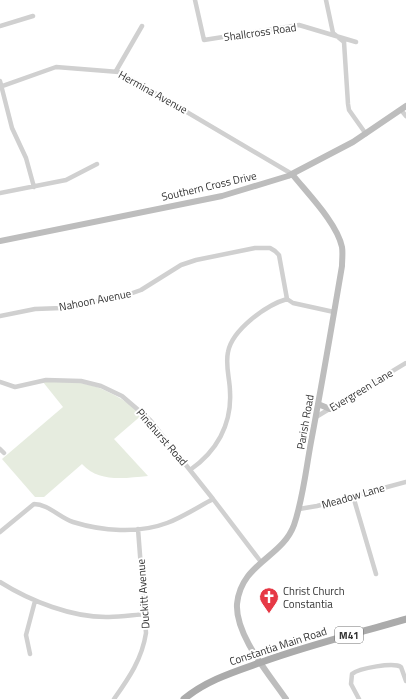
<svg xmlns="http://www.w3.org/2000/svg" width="406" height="699" font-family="'Titillium Web',sans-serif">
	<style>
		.green { fill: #e6ecdf }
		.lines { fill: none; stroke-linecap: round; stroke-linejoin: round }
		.street { stroke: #d0d0d0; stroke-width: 4.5 }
		.secondary { stroke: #bdbdbd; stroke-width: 6 }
		.primary { stroke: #ababab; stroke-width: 7 }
		.labels { text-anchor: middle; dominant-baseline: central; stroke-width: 4; stroke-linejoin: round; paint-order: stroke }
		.shield { fill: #fff; stroke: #707070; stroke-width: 1 }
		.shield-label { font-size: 10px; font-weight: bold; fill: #333 }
		.street-label { font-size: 11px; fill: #333; stroke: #fff }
		.poi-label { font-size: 11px; fill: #333; stroke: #fff; text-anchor: start }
	</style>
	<rect width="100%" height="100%" fill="#fff"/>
	<path class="green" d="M 43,382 C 56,382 69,381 81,383 C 105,387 124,400 143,414 L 114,439 L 148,476 C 125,478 99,483 82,464 L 44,497 L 35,497 L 2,459 L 63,407 Z"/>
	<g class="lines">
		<path class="street" d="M 195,0 L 204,40 L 299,25 L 356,42
			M 326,0 L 333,33 L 344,42 L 348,104 L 349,110 L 366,134
			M 0,26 L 33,16
			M 116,71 L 142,26
			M 0,81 L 12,128 L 26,158 L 34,187
			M 0,87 L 56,67 L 119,72 L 292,174
			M 401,110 L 406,116
			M 0,193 L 66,180 L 97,164
			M 287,299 L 293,303 L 334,312
			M 0,316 L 35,309 L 62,308 L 124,296 L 141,290 L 181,265 L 196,260 L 255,248 L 270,248 L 275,251 L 279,255 L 287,299
			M 0,382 L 15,387 L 46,380 L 81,381 L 101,386 L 122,396 L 150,420 L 213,499 L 261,562
			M 316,417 L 406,363
			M 0,449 L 4,453
			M 190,470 C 216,452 232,425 230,392 C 230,379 225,366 228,352 C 232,330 266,305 287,299
			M 353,496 L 376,574
			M 299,509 L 317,506 L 406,482
			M 0,532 L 34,504 C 48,504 60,518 73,522 C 102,531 138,534 167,523 C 183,517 198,507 213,499
			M 0,582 C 30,601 73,618 109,617 C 121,617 133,615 146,614
			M 30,654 L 26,635 L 35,601
			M 114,699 C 129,678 142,659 146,633 L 138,529
			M 359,699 L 351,684 L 352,674 C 359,668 394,662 401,667 L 406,681"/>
		<path class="secondary" d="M 0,241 L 222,196 L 288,176 L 353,142 L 406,106
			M 318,404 L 330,409
			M 286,699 C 269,674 235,635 237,604 C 241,563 282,558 294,525 C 303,499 306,469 311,442 C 322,384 332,325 342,266 C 342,260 343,253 342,247 C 337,223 308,194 292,174"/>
		<path class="primary" d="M 184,699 C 207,680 234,672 262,662 C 309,645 358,633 406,619"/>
	</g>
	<defs>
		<symbol id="church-pin" viewBox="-11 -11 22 30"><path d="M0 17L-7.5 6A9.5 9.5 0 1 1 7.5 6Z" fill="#e63946" stroke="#fff"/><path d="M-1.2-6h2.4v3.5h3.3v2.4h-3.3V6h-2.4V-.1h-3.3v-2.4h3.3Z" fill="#fff"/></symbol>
	</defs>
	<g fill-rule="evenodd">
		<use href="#church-pin" x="258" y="586" width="22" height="30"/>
	</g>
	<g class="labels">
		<rect class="shield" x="335" y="627" width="28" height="16" rx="3"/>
		<g class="shield-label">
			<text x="349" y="635">M41</text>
		</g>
		<g class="street-label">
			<text transform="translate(260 32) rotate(-8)">Shallcross Road</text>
			<text transform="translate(153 92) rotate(29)">Hermina Avenue</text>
			<text transform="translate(209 186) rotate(-13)">Southern Cross Drive</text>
			<text transform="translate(95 300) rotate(-11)">Nahoon Avenue</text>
			<text transform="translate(361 390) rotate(-31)">Evergreen Lane</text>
			<text transform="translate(305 422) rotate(-80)">Parish Road</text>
			<text transform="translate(162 437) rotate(49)">Pinehurst Road</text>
			<text transform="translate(353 496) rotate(-16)">Meadow Lane</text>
			<text transform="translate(143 594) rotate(-94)">Duckitt Avenue</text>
			<text transform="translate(278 646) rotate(-18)">Constantia Main Road</text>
		</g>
		<g class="poi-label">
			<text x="283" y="591">Christ Church<tspan x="283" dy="13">Constantia</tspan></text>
		</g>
	</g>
</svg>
